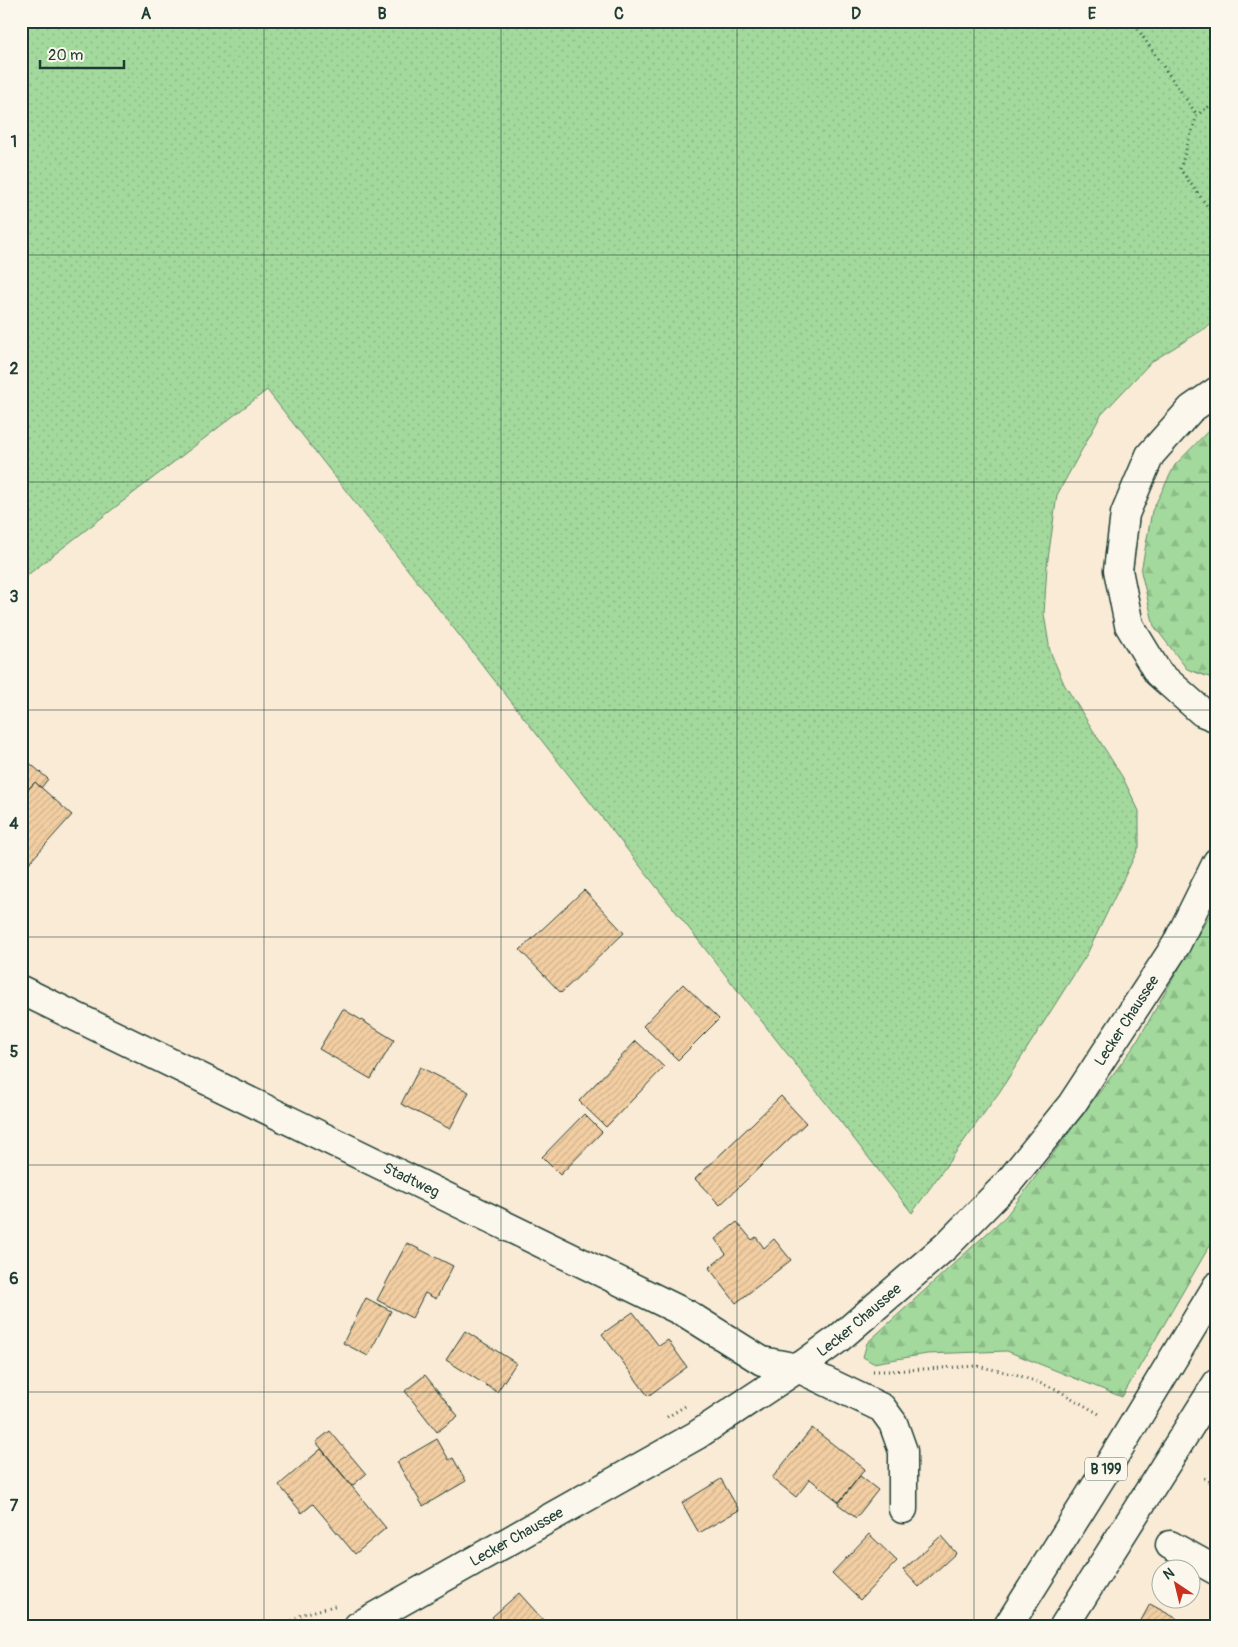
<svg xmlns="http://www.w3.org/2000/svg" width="1238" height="1647" font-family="Pangolin,sans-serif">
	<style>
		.grass { fill: url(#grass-dots); stroke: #618b68 }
		.forest { fill: url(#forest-firs); stroke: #618b68 }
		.building { fill: url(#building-hatch); stroke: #1f3d34 }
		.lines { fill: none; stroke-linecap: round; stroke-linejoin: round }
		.minor-casing { stroke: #1f3d34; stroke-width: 31 }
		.highway-casing { stroke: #1f3d34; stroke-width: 31 }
		.path { stroke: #1f3d34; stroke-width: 3; stroke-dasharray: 1 4; stroke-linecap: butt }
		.minor { stroke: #fbf7ec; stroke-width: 28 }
		.highway { stroke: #fbf7ec; stroke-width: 28 }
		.grid { fill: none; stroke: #1f3d34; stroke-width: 1; stroke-opacity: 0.55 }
		.labels { text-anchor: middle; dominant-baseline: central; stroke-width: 4; stroke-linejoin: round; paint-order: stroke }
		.shield { fill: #fbf7ec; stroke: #61756b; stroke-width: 1 }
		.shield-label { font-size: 14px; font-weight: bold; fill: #1f3d34 }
		.street-label { font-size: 15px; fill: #1f3d34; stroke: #fbf7ec }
		.neatline { fill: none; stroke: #1f3d34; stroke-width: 2 }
		.grid-label { font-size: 16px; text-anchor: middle; font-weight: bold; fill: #1f3d34 }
	</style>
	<defs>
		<pattern id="grass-dots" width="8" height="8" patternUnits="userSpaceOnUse" patternTransform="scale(1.25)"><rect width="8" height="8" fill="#a3d99c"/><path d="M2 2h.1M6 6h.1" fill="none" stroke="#8cbb87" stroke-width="1.8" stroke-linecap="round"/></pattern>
		<pattern id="forest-firs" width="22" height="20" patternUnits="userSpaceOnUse" patternTransform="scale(1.25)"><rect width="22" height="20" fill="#a3d99c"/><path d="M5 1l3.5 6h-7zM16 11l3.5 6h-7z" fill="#8cbb87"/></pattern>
		<pattern id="building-hatch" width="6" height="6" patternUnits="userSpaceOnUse" patternTransform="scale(1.25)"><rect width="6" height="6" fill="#f3cea3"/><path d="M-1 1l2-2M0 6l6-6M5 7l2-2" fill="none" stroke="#d0b28d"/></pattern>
	</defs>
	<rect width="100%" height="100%" fill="#f9ebd6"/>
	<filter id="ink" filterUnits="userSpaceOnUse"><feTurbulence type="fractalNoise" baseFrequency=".02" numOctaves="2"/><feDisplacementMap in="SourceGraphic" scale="10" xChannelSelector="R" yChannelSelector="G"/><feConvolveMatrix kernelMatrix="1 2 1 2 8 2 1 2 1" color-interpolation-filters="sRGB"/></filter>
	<g filter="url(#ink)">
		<path class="grass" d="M 21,21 L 1217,21 L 1217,321 L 1151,362 L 1101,415 L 1057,495 L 1047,566 L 1044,614 L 1050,651 L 1064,684 L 1123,778 L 1139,811 L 1139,847 L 1087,954 L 1000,1091 L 912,1213 L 267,390 L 21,580 Z"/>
		<path class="forest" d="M 1217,422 L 1217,680 L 1187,669 L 1154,626 L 1141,572 L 1152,511 L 1175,465 Z
			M 1217,902 L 1217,1233 L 1122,1397 L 1007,1351 L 927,1354 L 873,1363 L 863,1357 L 867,1343 L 1006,1216 L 1135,1045 Z"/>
		<path class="building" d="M 25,759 L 48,779 L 41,788 L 35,782 L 21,797 L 21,764 Z
			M 35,782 L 72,815 L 21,872 L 21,797 Z
			M 584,890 L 624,933 L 561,993 L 520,950 Z
			M 683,984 L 719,1019 L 678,1060 L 643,1026 Z
			M 343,1009 L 394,1040 L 371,1079 L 319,1049 Z
			M 636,1041 L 664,1067 L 606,1127 L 579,1101 Z
			M 420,1067 L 469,1092 L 450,1129 L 401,1104 Z
			M 781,1096 L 806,1123 L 720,1205 L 695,1179 Z
			M 584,1114 L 602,1132 L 560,1175 L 542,1157 Z
			M 737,1222 L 752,1240 L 756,1237 L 764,1248 L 774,1239 L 791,1260 L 736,1303 L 709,1268 L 726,1254 L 715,1239 Z
			M 407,1243 L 453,1266 L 436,1299 L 425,1293 L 412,1318 L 377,1300 Z
			M 366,1298 L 391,1311 L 368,1356 L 343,1343 Z
			M 633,1312 L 659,1346 L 668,1340 L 687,1367 L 648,1396 L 602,1334 Z
			M 465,1331 L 516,1363 L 497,1392 L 446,1360 Z
			M 425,1375 L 458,1416 L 437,1432 L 405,1391 Z
			M 812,1428 L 865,1469 L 839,1502 L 810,1479 L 796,1497 L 772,1478 Z
			M 330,1431 L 366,1474 L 352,1486 L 316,1442 Z
			M 437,1439 L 449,1460 L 453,1458 L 466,1481 L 423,1506 L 397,1462 Z
			M 321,1449 L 386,1528 L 355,1554 L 313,1504 L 302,1513 L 279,1485 Z
			M 860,1476 L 878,1490 L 856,1518 L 838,1504 Z
			M 721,1479 L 739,1510 L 699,1533 L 682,1503 Z
			M 869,1534 L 897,1561 L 860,1600 L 832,1573 Z
			M 941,1536 L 956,1553 L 919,1587 L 903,1570 Z
			M 519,1593 L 546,1623 L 543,1626 L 500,1626 L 492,1617 Z
			M 1150,1604 L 1185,1623 L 1184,1626 L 1138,1626 Z"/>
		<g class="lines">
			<defs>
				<g id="minor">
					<path d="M 1217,391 L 1191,409 L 1150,455 L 1125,514 L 1118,570 L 1129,625 L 1158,673 L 1202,712 L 1217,718"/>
					<path id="s1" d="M 21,990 L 687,1314 L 762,1361 L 798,1368 L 882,1408 L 893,1423 L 903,1451 L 903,1509"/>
					<path d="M 1170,1545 L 1217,1571"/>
					<path id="s2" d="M 358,1626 L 697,1435 L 798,1368 L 838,1339 L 946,1246 L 1008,1183 L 1072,1104 L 1176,945 L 1217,862"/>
				</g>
				<path id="highway" d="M 1008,1626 L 1104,1473 L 1217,1286
					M 1064,1626 L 1217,1383"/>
			</defs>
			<use href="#minor" class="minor-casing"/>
			<use href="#highway" class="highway-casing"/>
			<path class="path" d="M 1132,21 L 1197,115
				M 1217,101 L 1197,115 L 1180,169 L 1217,219
				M 873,1371 L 889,1371 L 976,1366 L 1015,1374 L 1056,1389 L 1099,1414
				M 667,1417 L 687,1405
				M 1204,1478 L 1217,1488
				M 283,1626 L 303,1614 L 338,1605"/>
			<use href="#minor" class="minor"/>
			<use href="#highway" class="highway"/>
		</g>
	</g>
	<path class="grid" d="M 264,21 L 264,1626M 501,21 L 501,1626M 737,21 L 737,1626M 974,21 L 974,1626M 21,255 L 1217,255M 21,482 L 1217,482M 21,710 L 1217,710M 21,937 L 1217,937M 21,1165 L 1217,1165M 21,1392 L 1217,1392"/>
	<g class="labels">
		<rect class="shield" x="1085" y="1457.5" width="42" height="23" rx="4"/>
		<g class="shield-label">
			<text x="1106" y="1469">B 199</text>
		</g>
		<g class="street-label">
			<text stroke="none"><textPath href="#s2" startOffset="992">Lecker Chaussee</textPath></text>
			<text stroke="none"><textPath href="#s1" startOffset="434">Stadtweg</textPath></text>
			<text stroke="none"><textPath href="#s2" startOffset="588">Lecker Chaussee</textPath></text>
			<text stroke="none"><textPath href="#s2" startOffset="182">Lecker Chaussee</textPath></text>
		</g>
	</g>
	<rect width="1238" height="1647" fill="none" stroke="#fbf7ec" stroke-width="55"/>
	<g transform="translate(1176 1584) rotate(325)"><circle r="24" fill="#fbf7ec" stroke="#a3ada2"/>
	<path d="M0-4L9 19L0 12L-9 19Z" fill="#c8321e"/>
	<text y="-8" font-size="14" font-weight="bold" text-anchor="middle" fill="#1f3d34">N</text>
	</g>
	<path d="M40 60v8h84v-8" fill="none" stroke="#1f3d34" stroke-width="2.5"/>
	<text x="48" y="60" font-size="15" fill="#1f3d34" stroke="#fbf7ec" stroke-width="4" paint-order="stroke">20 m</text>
	<rect x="28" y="28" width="1182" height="1592" class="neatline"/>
	<g class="grid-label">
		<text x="146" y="19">A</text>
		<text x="382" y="19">B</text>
		<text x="619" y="19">C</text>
		<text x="856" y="19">D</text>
		<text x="1092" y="19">E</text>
		<text x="14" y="147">1</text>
		<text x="14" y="374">2</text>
		<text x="14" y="602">3</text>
		<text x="14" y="829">4</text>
		<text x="14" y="1057">5</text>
		<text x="14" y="1284">6</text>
		<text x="14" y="1511">7</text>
	</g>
</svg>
